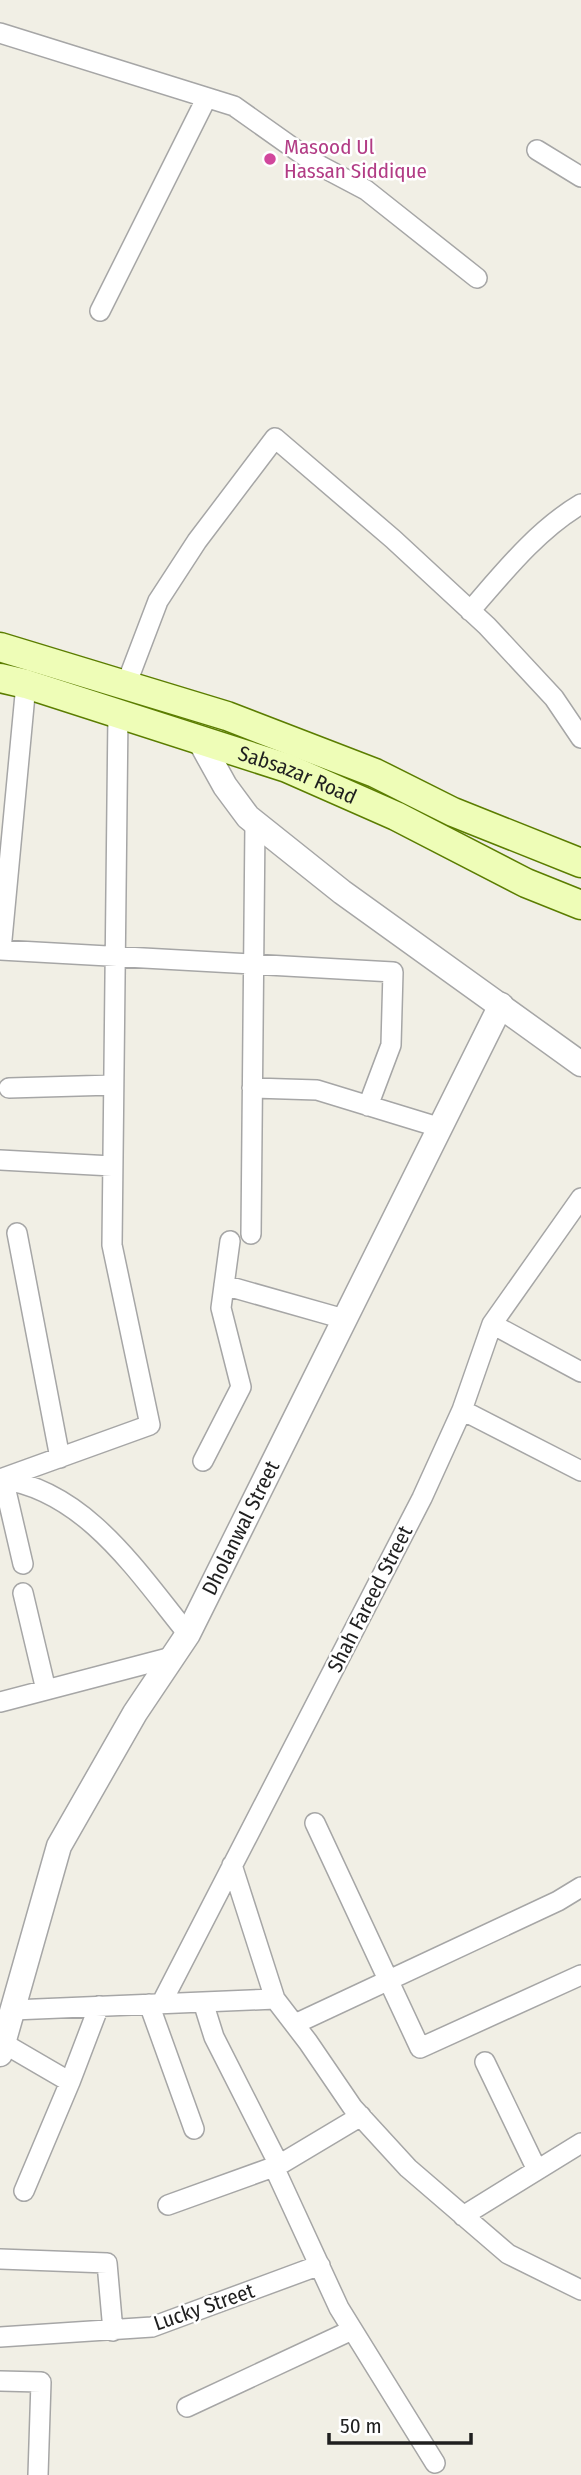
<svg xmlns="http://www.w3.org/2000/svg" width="581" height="2475" font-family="'Fira Sans Condensed',sans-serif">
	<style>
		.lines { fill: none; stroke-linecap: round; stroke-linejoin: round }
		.minor-casing { stroke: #a6a6a6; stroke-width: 22 }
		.tertiary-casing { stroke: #a6a6a6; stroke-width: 27 }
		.secondary-casing { stroke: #5b7d00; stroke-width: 31 }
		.minor { stroke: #fff; stroke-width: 19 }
		.tertiary { stroke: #fff; stroke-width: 24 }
		.secondary { stroke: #eefdb7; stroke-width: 28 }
		.hotel-dot { fill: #d1479c; stroke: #fff; stroke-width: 2.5 }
		.labels { text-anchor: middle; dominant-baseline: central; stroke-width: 5; stroke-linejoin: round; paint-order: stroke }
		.hotel-label { font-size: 21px; fill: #b23c85; stroke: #fff; text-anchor: start }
		.street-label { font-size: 21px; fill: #1f1f1f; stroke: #fff }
	</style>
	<rect width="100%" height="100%" fill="#f1efe5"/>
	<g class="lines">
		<defs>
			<path id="minor" d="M 0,33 L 234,106 L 313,162 L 366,190 L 477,278
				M 537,150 L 581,177
				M 100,311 L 206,99
				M 470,611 C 503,573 537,530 581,504
				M 126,685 L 158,601 L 197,541 L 275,438 L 393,539 L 487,626 L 554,698 L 581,738
				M 0,950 L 393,972 L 391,1045 L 368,1106
				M 1,950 L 26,684
				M 9,1088 L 113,1085
				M 252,1088 L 317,1090 L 438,1127
				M 0,1160 L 112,1166
				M 17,1233 L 60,1458
				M 251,1234 L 255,823
				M 224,1285 L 344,1319
				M 492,1324 L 581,1372
				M 462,1410 L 581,1471
				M 203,1461 L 241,1387 L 221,1308 L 230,1241
				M 1,1479 C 86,1491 138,1573 188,1634
				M 23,1564 L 3,1478 L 150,1425 L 112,1245 L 118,714
				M 23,1593 L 46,1690
				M 0,1702 L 172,1657
				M 315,1823 L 420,2048 L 581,1975
				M 232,1865 L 275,1999
				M 203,2002 L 214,2037 L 279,2165
				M 149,2004 L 194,2129
				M 161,2004 L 422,1498 L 462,1410 L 492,1324 L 581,1198
				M 13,2010 L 275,1999 L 308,2042 L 353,2108 L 408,2168 L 508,2254 L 581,2290
				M 295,2024 L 558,1901 L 581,1887
				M 3,2043 L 70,2082 L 24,2191
				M 485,2062 L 537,2170
				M 70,2082 L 99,2006
				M 274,2167 L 339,2308 L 435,2463
				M 168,2205 L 279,2165 L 361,2116
				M 463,2216 L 581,2143
				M 0,2259 L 107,2263 L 113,2331
				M 0,2337 L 152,2327 L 320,2265
				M 0,2381 L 41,2382 L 38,2475
				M 187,2407 L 352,2330"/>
			<g id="tertiary">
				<path d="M 200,741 L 225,786 L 248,817 L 342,892 L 581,1064"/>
				<path id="s1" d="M 0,2054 L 59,1846 L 135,1713 L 188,1634 L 501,1005"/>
			</g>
			<g id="secondary">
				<path d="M 0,647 L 227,716 L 375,773 L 453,812 L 581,863"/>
				<path id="s2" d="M 0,678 L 26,684 L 287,768 L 396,816 L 526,883 L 581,905"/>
			</g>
		</defs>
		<use href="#minor" class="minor-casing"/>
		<use href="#tertiary" class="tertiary-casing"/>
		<use href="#secondary" class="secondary-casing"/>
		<use href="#minor" class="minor"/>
		<use href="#tertiary" class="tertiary"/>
		<use href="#secondary" class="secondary"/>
	</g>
	<circle class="hotel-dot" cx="270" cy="159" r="7"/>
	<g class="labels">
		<g class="hotel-label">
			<text x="284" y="147">Masood Ul<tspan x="284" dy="24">Hassan Siddique</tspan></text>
		</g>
		<g class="street-label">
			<text stroke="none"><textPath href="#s2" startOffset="313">Sabsazar Road</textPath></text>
			<text stroke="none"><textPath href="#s1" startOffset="583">Dholanwal Street</textPath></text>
			<text transform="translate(370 1599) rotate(-63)">Shah Fareed Street</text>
			<text transform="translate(204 2307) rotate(-19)">Lucky Street</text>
		</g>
	</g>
	<path d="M329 2433v10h142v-10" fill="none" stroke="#1f1f1f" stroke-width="3.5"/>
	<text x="340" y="2433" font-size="21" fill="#1f1f1f" stroke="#ffffff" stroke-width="5" paint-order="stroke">50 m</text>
</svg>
